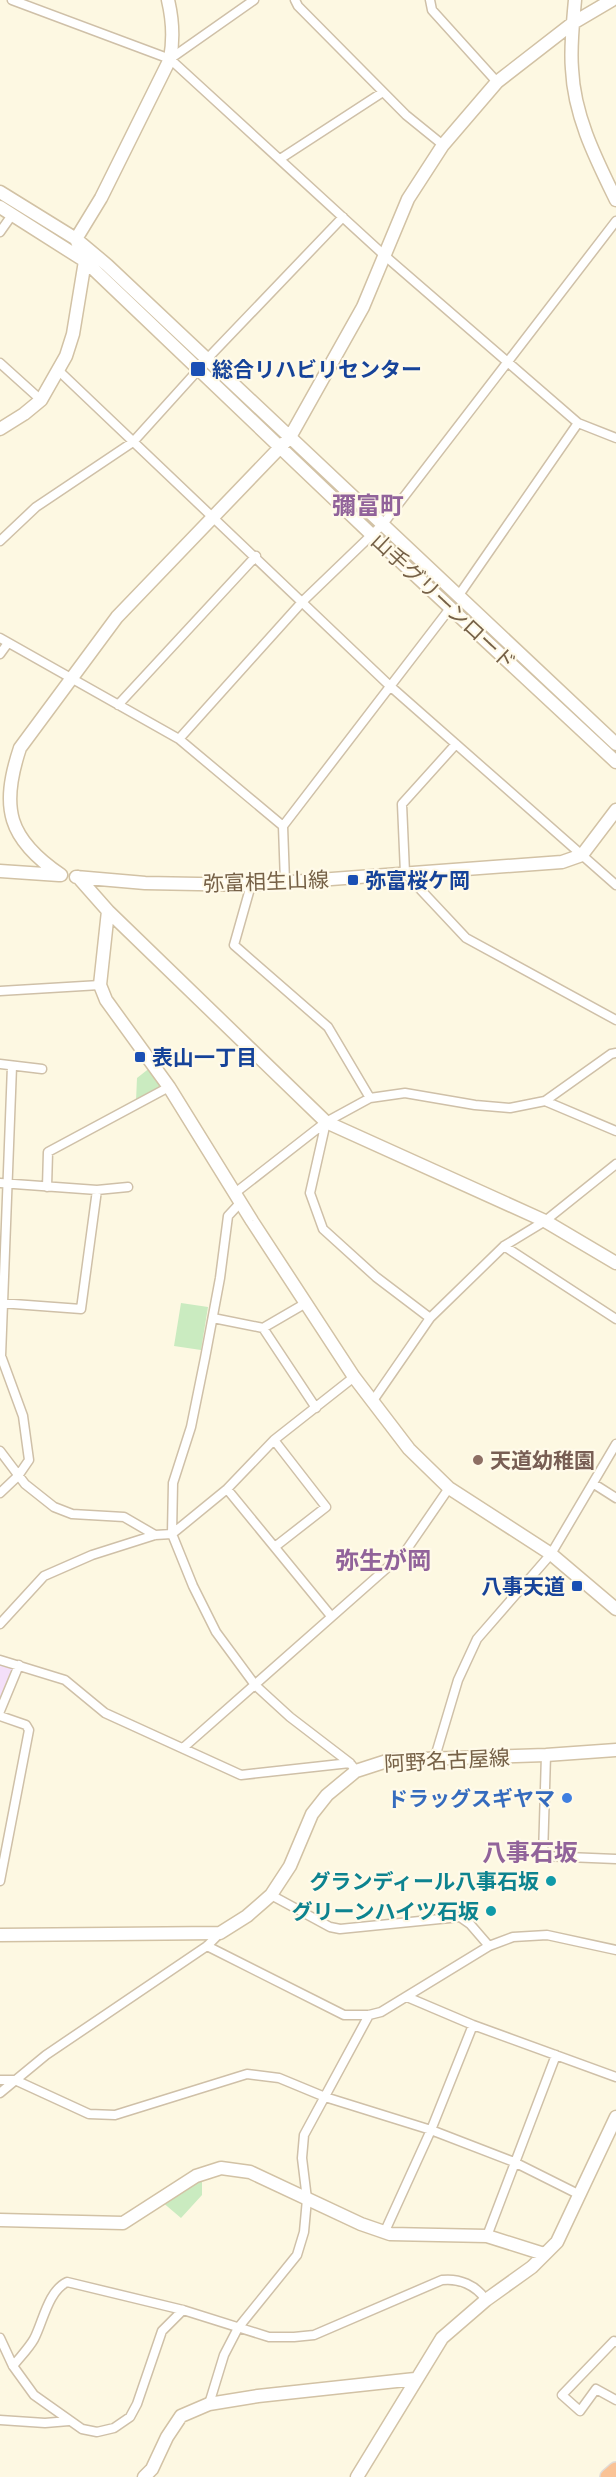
<svg xmlns="http://www.w3.org/2000/svg" width="616" height="2477" font-family="Manrope,'Noto Sans JP',sans-serif">
	<style>
		.education { fill: #f4dff9 }
		.green { fill: #caebc0 }
		.lines { fill: none; stroke-linecap: round; stroke-linejoin: round }
		.street-casing { stroke: #cfc0a8; stroke-width: 11 }
		.secondary-casing { stroke: #d2c2a5; stroke-width: 15 }
		.highway-casing { stroke: #e1dcd7; stroke-width: 18 }
		.street { stroke: #fff; stroke-width: 8 }
		.secondary { stroke: #fff; stroke-width: 12 }
		.highway { stroke: #fac396; stroke-width: 15 }
		.transit-dot { fill: #1a4fb4; stroke: #fffae9; stroke-width: 2 }
		.education-dot { fill: #8d6e63; stroke: #fffae9; stroke-width: 2 }
		.shop-dot { fill: #3f7fe0; stroke: #fffae9; stroke-width: 2 }
		.culture-dot { fill: #0f9aa8; stroke: #fffae9; stroke-width: 2 }
		.labels { text-anchor: middle; dominant-baseline: central; stroke-width: 4.5; stroke-linejoin: round; paint-order: stroke }
		.transit-label { font-size: 21px; font-weight: bold; fill: #164399; stroke: #fffae9; text-anchor: start }
		.street-label { font-size: 21px; fill: #766147; stroke: #fffae9 }
		.education-label { font-size: 21px; font-weight: bold; fill: #785e54; stroke: #fffae9; text-anchor: start }
		.shop-label { font-size: 21px; font-weight: bold; fill: #366cbe; stroke: #fffae9; text-anchor: end }
		.culture-label { font-size: 21px; font-weight: bold; fill: #0d838f; stroke: #fffae9; text-anchor: end }
		.quarter-label { font-size: 24px; font-weight: bold; fill: #91639a; stroke: #fffae9 }
	</style>
	<rect width="100%" height="100%" fill="#fdf8e2"/>
	<path class="education" d="M 0,1664 L 14,1669 L 0,1703 Z"/>
	<path class="green" d="M 151,1067 L 164,1086 L 136,1101 L 137,1078 Z
		M 181,1303 L 208,1307 L 201,1350 L 174,1346 Z
		M 197,2179 L 202,2181 L 202,2195 L 181,2218 L 161,2201 Z"/>
	<g class="lines">
		<defs>
			<path id="street" d="M 12,0 L 170,59 L 384,255 L 578,423 L 616,438
				M 295,0 L 298,6 L 406,115 L 443,145
				M 430,0 L 432,10 L 497,82
				M 170,59 L 254,0
				M 280,159 L 383,92
				M 0,232 L 12,215
				M 207,359 L 343,217
				M 0,363 L 41,400
				M 59,371 L 390,686 L 616,885
				M 0,541 L 36,507 L 133,442 L 199,369
				M 459,595 L 578,423
				M 0,638 L 179,739 L 283,826
				M 0,654 L 8,643
				M 118,705 L 256,556
				M 179,739 L 303,601 L 383,524 L 616,221
				M 456,744 L 402,804 L 405,873 L 466,938 L 616,1020
				M 285,882 L 283,826 L 451,607
				M 251,885 L 234,945 L 328,1027 L 370,1098
				M 0,991 L 100,985
				M 0,1064 L 42,1069
				M 545,1101 L 616,1131
				M 326,1122 L 310,1193 L 323,1229 L 376,1277 L 430,1318
				M 0,1183 L 97,1190 L 128,1187
				M 47,1187 L 48,1152 L 169,1087
				M 235,1193 L 326,1122 L 370,1098 L 405,1093 L 475,1105 L 510,1108 L 545,1101 L 611,1054 L 616,1053
				M 241,1202 L 228,1216 L 220,1278 L 205,1358 L 191,1427 L 173,1483 L 172,1534 L 193,1586 L 216,1632 L 255,1685 L 290,1717 L 350,1763 L 356,1771
				M 504,1246 L 616,1319
				M 0,1303 L 81,1309 L 97,1190
				M 213,1318 L 263,1328 L 306,1303
				M 263,1328 L 316,1408
				M 372,1402 L 430,1318 L 504,1246 L 545,1221 L 616,1164
				M 274,1440 L 326,1507 L 276,1546
				M 0,1451 L 25,1484 L 54,1507 L 72,1514 L 124,1517 L 155,1535
				M 594,1484 L 616,1498
				M 227,1489 L 331,1616
				M 0,1493 L 18,1476 L 29,1460 L 23,1416 L 1,1356 L 12,1066
				M 0,1624 L 44,1576 L 92,1555 L 155,1535 L 172,1534 L 227,1489 L 274,1440 L 354,1377
				M 0,1660 L 65,1680 L 105,1713 L 241,1775 L 350,1763
				M 0,1711 L 19,1665
				M 0,1716 L 26,1725 L 29,1730 L 0,1881
				M 183,1748 L 405,1552 L 449,1488
				M 546,1755 L 543,1856 L 616,1859
				M 435,1757 L 458,1680 L 477,1639 L 551,1554 L 616,1444
				M 271,1895 L 330,1927 L 340,1929 L 460,1917 L 470,1924 L 489,1946
				M 207,1946 L 344,2015 L 369,2015 L 381,2012 L 489,1946 L 513,1937 L 547,1935 L 616,1950
				M 407,1997 L 473,2025 L 616,2077
				M 0,2080 L 15,2080 L 89,2114 L 115,2115 L 247,2074 L 279,2078 L 325,2097 L 431,2130 L 514,2162 L 580,2195
				M 0,2093 L 46,2055 L 207,1946 L 220,1933
				M 385,2231 L 431,2130 L 473,2025
				M 487,2236 L 556,2055
				M 0,2338 L 13,2366 L 34,2395 L 82,2429 L 97,2432 L 114,2428 L 130,2417 L 137,2404 L 162,2331 L 183,2310
				M 616,2342 L 614,2341 L 562,2395 L 580,2411 L 596,2389 L 616,2400
				M 13,2366 C 20,2357 29,2348 34,2339 C 43,2322 48,2291 67,2282 L 183,2310 L 269,2337 L 294,2337 L 314,2335 L 442,2280 C 459,2278 476,2285 486,2300
				M 209,2404 L 224,2355 L 238,2328 L 297,2255 L 304,2232 L 307,2199 L 302,2158 L 304,2135 L 369,2015
				M 0,2420 L 45,2423 L 69,2421"/>
			<path id="secondary" d="M 575,0 C 573,23 570,47 572,69 C 574,116 596,159 616,200
				M 0,192 L 76,239 L 107,265 L 616,744
				M 0,207 L 85,261 L 372,535 L 616,762
				M 0,429 L 24,414 L 41,400 L 66,356 L 73,334 L 85,261 L 76,239 L 101,198 L 170,59 C 174,38 173,21 168,0
				M 0,871 L 59,875
				M 61,875 C 8,839 0,808 20,748 L 117,617 L 290,437 L 363,307 L 408,199 L 443,145 L 497,82 L 573,23 L 612,0
				M 76,877 L 145,883 L 251,885 L 562,862 L 582,855 L 616,810
				M 78,877 L 108,911 L 100,985 L 106,1000 L 169,1087 L 252,1221 L 354,1377 L 409,1449 L 449,1488 L 551,1554 L 616,1609
				M 108,911 L 326,1122 L 545,1221 L 616,1263
				M 0,1935 L 220,1933 L 247,1916 L 271,1895 L 290,1866 L 312,1814 L 327,1795 L 356,1771 L 390,1760 L 546,1755 L 616,1750
				M 0,2220 L 123,2223 L 196,2176 L 221,2168 L 250,2172 L 361,2224 L 390,2234 L 487,2236 L 544,2254
				M 144,2477 L 152,2469 L 167,2437 L 181,2416 L 209,2404 L 258,2396 L 415,2379
				M 357,2477 L 442,2338 L 486,2300 L 532,2267 L 557,2242 L 616,2117"/>
			<path id="highway" d="M 608,2477 L 616,2470"/>
		</defs>
		<use href="#street" class="street-casing"/>
		<use href="#secondary" class="secondary-casing"/>
		<use href="#highway" class="highway-casing"/>
		<use href="#street" class="street"/>
		<use href="#secondary" class="secondary"/>
		<use href="#highway" class="highway"/>
	</g>
	<g class="transit-dot">
		<rect x="190" y="361" width="16" height="16" rx="3"/>
		<rect x="347" y="874" width="12" height="12" rx="3"/>
		<rect x="134" y="1051" width="12" height="12" rx="3"/>
		<rect x="571" y="1580" width="12" height="12" rx="3"/>
	</g>
	<circle class="education-dot" cx="478" cy="1460" r="6"/>
	<circle class="shop-dot" cx="567" cy="1798" r="6"/>
	<g class="culture-dot">
		<circle cx="551" cy="1881" r="6"/>
		<circle cx="491" cy="1911" r="6"/>
	</g>
	<g class="labels">
		<g class="transit-label">
			<text x="212" y="369">総合リハビリセンター</text>
			<text x="365" y="880">弥富桜ケ岡</text>
			<text x="152" y="1057">表山一丁目</text>
			<text x="565" y="1586" text-anchor="end">八事天道</text>
		</g>
		<g class="street-label">
			<text transform="translate(444 601) rotate(43)">山手グリーンロード</text>
			<text transform="translate(266 881) rotate(-2)">弥富相生山線</text>
			<text transform="translate(447 1760) rotate(-3)">阿野名古屋線</text>
		</g>
		<g class="education-label">
			<text x="490" y="1460">天道幼稚園</text>
		</g>
		<g class="shop-label">
			<text x="555" y="1798">ドラッグスギヤマ</text>
		</g>
		<g class="culture-label">
			<text x="539" y="1881">グランディール八事石坂</text>
			<text x="479" y="1911">グリーンハイツ石坂</text>
		</g>
		<g class="quarter-label">
			<text x="368" y="504">彌富町</text>
			<text x="383" y="1559">弥生が岡</text>
			<text x="530" y="1851">八事石坂</text>
		</g>
	</g>
</svg>
